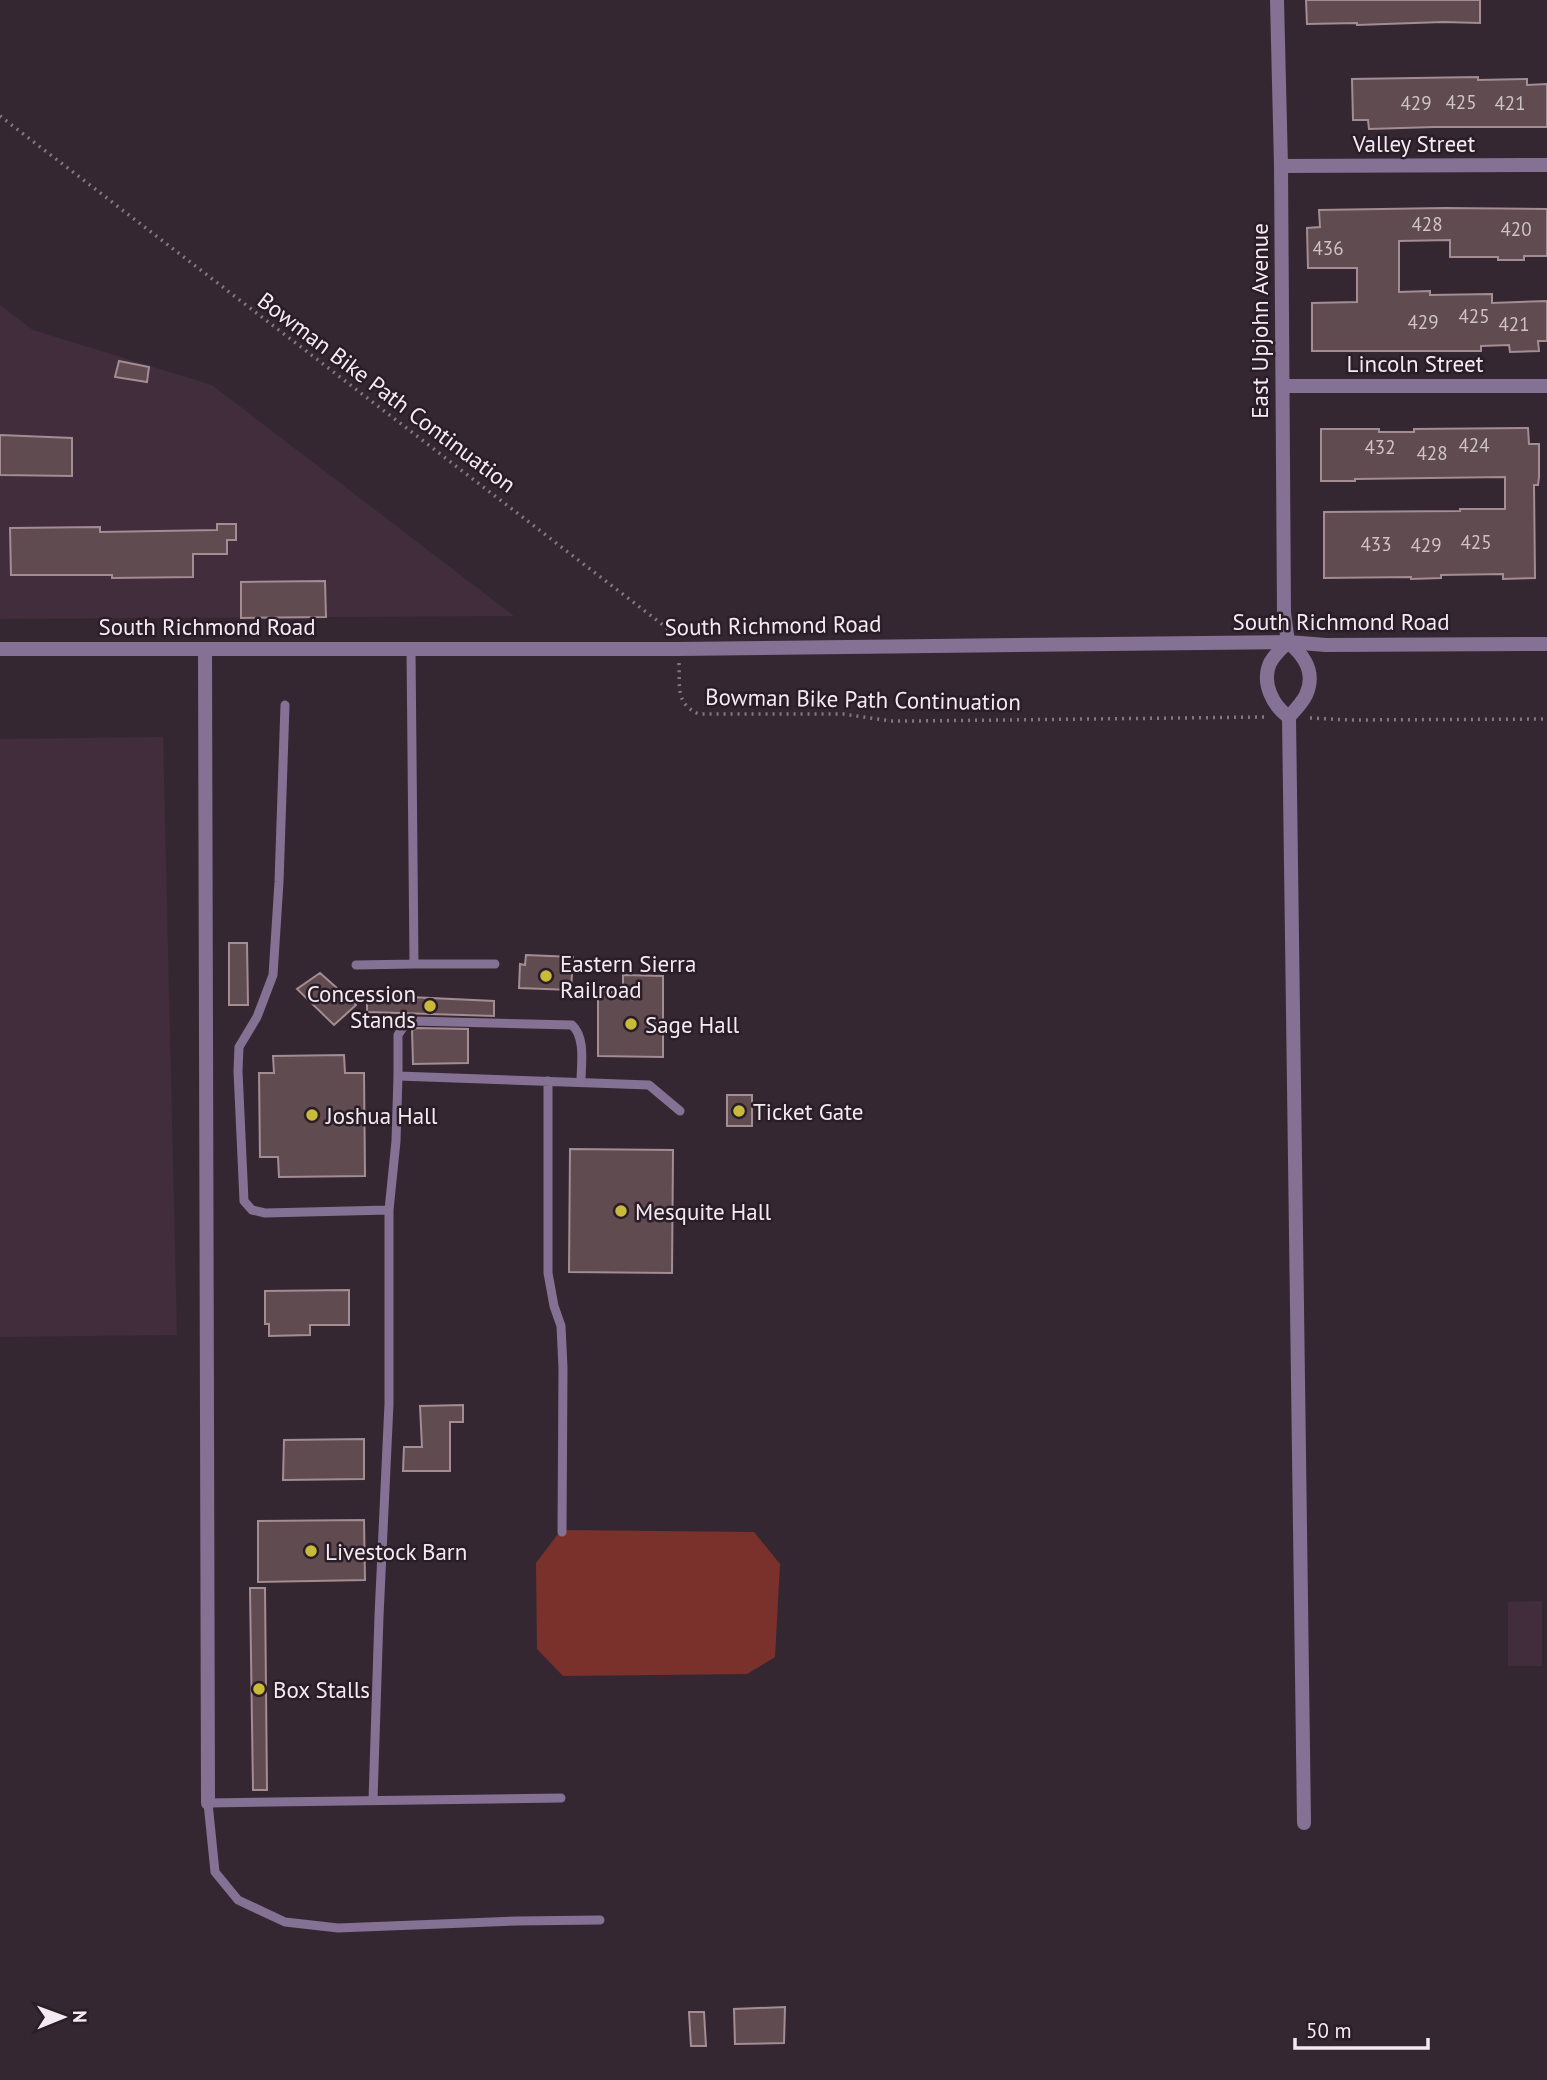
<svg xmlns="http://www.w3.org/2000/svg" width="1547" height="2080" font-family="'PT Sans',sans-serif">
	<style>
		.built { fill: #412d3c }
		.green { fill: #7a312c }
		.building { fill: #5f4b50; stroke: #a38c92; stroke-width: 2 }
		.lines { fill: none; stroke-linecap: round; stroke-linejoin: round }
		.path { stroke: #837780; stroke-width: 3.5; stroke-dasharray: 2 5; stroke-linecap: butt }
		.service { stroke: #847194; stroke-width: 9 }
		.minor { stroke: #847194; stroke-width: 14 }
		.tertiary { stroke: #847194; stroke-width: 14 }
		.poi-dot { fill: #caba3a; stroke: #2b1d28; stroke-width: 2.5 }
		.labels { text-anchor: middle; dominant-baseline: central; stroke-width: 5; stroke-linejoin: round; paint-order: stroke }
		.number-label { font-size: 19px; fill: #cfc2c9 }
		.street-label { font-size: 23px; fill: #f4eaf1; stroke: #2b1d28 }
		.poi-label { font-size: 23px; fill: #f4eaf1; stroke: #2b1d28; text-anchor: start }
	</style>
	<rect width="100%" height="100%" fill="#352732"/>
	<path class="built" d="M 0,305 L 33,330 L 212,385 L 514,616 L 0,619 Z
		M 163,737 L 177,1335 L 0,1337 L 0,739 Z
		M 1542,1601 L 1542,1666 L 1508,1666 L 1508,1602 Z"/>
	<path class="green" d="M 561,1530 L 754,1532 L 780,1564 L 775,1657 L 747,1674 L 563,1676 L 537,1649 L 536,1563 Z"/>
	<path class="building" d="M 1306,0 L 1480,0 L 1480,23 L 1443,22 L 1357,25 L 1357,23 L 1307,24 Z
		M 1478,77 L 1478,80 L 1527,79 L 1527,85 L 1547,84 L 1547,127 L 1434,127 L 1369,129 L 1368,120 L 1353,120 L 1352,79 Z
		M 1445,208 L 1547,209 L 1547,256 L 1524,256 L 1524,260 L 1498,260 L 1498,257 L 1450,257 L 1450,240 L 1399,241 L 1399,292 L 1430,291 L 1430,295 L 1492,294 L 1492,303 L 1547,301 L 1547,341 L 1538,341 L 1539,351 L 1510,352 L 1509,345 L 1481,346 L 1481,351 L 1312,351 L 1312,303 L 1357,302 L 1357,268 L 1308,268 L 1307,228 L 1320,227 L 1319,210 Z
		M 119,361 L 149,367 L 147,382 L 115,377 Z
		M 1528,428 L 1529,444 L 1539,444 L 1539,477 L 1538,485 L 1534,485 L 1535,578 L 1503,579 L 1503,574 L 1441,575 L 1441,578 L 1411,579 L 1411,577 L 1324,578 L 1324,512 L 1460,511 L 1460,509 L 1505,509 L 1505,477 L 1355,479 L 1355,481 L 1321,481 L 1321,429 L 1379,429 L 1379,432 L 1414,432 L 1414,429 Z
		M 0,435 L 72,438 L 72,476 L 0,475 Z
		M 217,524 L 236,524 L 236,540 L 227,540 L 227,554 L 193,554 L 193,577 L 112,578 L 112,575 L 11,575 L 10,528 L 100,527 L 100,532 L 217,530 Z
		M 325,581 L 326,617 L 241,618 L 241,582 Z
		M 229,943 L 247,943 L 248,1005 L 229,1005 Z
		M 526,955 L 573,957 L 571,990 L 519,988 L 520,964 L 525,965 Z
		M 320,973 L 356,1005 L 334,1025 L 297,989 Z
		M 623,975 L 663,976 L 663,1057 L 598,1056 L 598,992 L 623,992 Z
		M 367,995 L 494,1001 L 494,1016 L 367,1012 Z
		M 416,1028 L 468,1029 L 468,1063 L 413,1064 L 412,1030 Z
		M 344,1055 L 345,1073 L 364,1073 L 365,1176 L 279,1177 L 278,1157 L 260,1157 L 259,1073 L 274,1073 L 273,1056 Z
		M 727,1095 L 752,1095 L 752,1126 L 727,1126 Z
		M 570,1149 L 673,1150 L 672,1273 L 569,1272 Z
		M 349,1290 L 349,1325 L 310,1325 L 310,1335 L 269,1336 L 269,1324 L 265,1324 L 265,1291 Z
		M 463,1405 L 463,1422 L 450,1422 L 450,1471 L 403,1471 L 404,1447 L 422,1447 L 420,1406 Z
		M 364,1439 L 364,1479 L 283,1480 L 284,1440 Z
		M 364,1520 L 365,1580 L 258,1582 L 258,1521 Z
		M 250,1588 L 265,1588 L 267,1790 L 253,1790 Z
		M 785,2007 L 784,2043 L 735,2044 L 734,2009 Z
		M 689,2012 L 704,2012 L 706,2046 L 691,2046 Z"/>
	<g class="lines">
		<path class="path" d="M 0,116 L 676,635
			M 679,663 C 680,686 675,704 699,714 L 843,714 L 891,721 L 915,721 L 1267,717
			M 1310,718 L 1350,720 L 1547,719"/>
		<path class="service" d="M 411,649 L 414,964 L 495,964
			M 285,705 L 279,882 L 273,975 L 257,1017 L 239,1047 L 238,1071 L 244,1201 L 252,1210 L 265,1213 L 389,1210
			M 356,965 L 414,964
			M 398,1076 L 398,1035 L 404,1026 L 414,1021 L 572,1025 C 586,1038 581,1064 581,1082
			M 548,1081 L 548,1273 L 554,1306 L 561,1326 L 563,1368 L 562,1532
			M 561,1798 L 208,1803 L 215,1872 L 238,1900 L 285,1922 L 338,1928 L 517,1921 L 600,1920
			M 373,1800 L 379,1616 L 389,1404 L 389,1210 L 396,1141 L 398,1076 L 649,1085 L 680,1111"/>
		<path class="minor" d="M 1277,0 L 1281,166 L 1284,613 L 1288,642
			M 1281,166 L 1547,165
			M 1283,386 L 1547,386
			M 1288,642 C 1305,656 1316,673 1306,695 C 1302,703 1295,710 1289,717 L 1304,1823
			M 1288,642 C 1282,648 1274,655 1270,663 C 1261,683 1273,706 1289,717
			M 205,649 L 208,1803"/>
		<path class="tertiary" d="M 0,649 L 678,649 L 1288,642 L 1326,645 L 1547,644"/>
	</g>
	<g class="poi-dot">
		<circle cx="546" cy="976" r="7"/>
		<circle cx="430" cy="1006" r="7"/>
		<circle cx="631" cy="1024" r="7"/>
		<circle cx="739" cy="1111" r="7"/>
		<circle cx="312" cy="1115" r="7"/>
		<circle cx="621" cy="1211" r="7"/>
		<circle cx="311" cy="1551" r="7"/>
		<circle cx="259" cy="1689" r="7"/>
	</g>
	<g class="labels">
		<g class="number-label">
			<text x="1461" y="102">425</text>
			<text x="1416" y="103">429</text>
			<text x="1510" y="103">421</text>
			<text x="1427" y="224">428</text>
			<text x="1516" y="229">420</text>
			<text x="1328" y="248">436</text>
			<text x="1474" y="316">425</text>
			<text x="1423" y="322">429</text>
			<text x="1514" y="324">421</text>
			<text x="1474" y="445">424</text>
			<text x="1380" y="447">432</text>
			<text x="1432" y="453">428</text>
			<text x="1476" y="542">425</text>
			<text x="1376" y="544">433</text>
			<text x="1426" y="545">429</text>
		</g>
		<g class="street-label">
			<text x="1414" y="143">Valley Street</text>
			<text transform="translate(1259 321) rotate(-90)">East Upjohn Avenue</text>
			<text x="1415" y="363">Lincoln Street</text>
			<text transform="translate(387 392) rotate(37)">Bowman Bike Path Continuation</text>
			<text x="1341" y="621">South Richmond Road</text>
			<text transform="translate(773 625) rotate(-1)">South Richmond Road</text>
			<text x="207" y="626">South Richmond Road</text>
			<text transform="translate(863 699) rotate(1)">Bowman Bike Path Continuation</text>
		</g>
		<g class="poi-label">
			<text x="560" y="963">Eastern Sierra<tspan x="560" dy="26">Railroad</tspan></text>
			<text x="416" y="993" text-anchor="end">Concession<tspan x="416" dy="26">Stands</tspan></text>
			<text x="645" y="1024">Sage Hall</text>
			<text x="753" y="1111">Ticket Gate</text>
			<text x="326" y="1115">Joshua Hall</text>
			<text x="635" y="1211">Mesquite Hall</text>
			<text x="325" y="1551">Livestock Barn</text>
			<text x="273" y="1689">Box Stalls</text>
		</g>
	</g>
	<g transform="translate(63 2017) rotate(89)" stroke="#2b1d28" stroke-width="5" paint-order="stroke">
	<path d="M0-5L12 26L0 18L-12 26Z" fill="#f4eaf1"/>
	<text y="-10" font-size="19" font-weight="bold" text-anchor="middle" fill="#f4eaf1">N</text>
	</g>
	<path d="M1295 2038v10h133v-10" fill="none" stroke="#f4eaf1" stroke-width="3.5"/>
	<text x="1306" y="2038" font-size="21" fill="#f4eaf1" stroke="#2b1d28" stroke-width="5" paint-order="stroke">50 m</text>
</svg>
